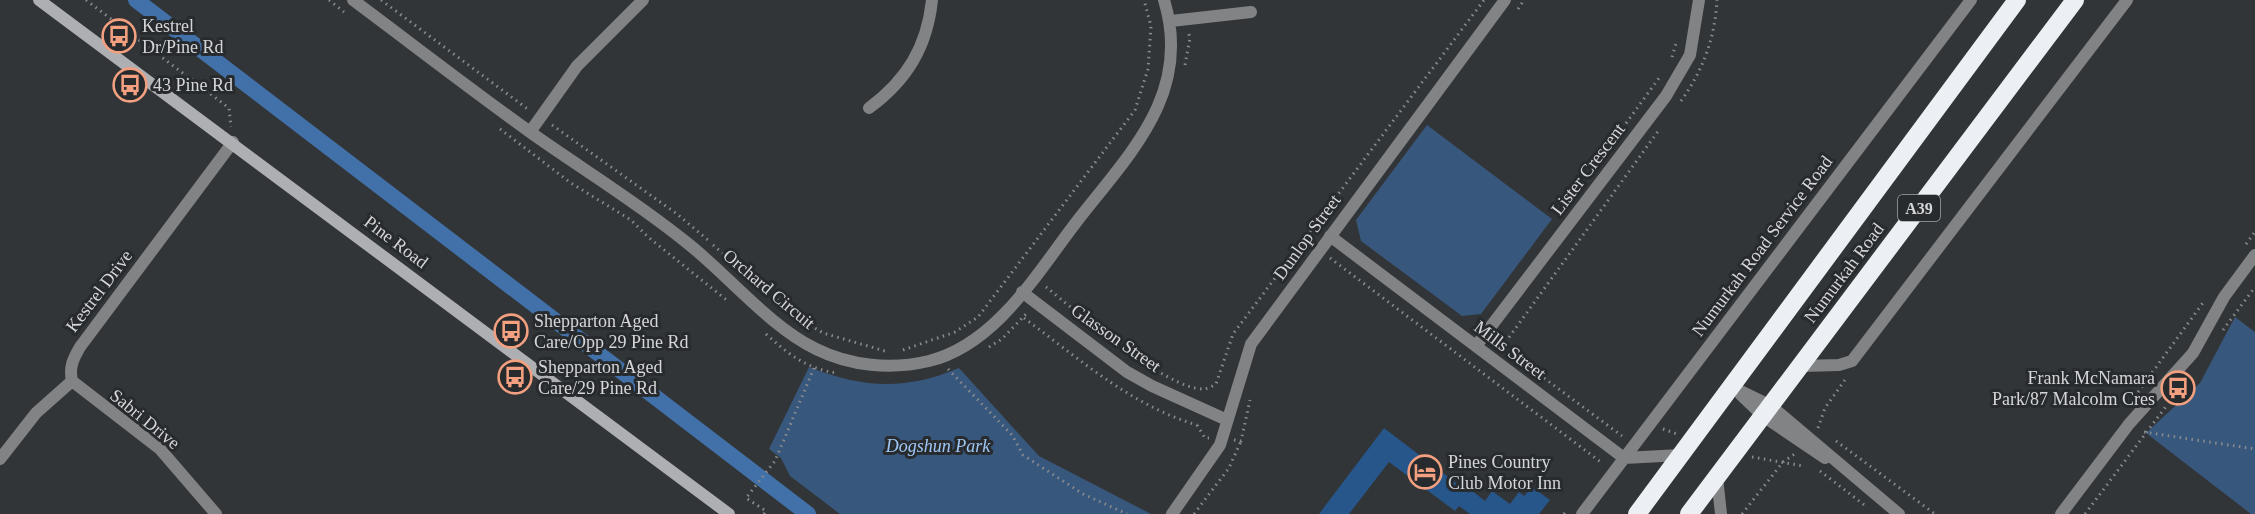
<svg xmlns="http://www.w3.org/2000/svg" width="2255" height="514" font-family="Georgia,serif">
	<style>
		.green { fill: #38577c }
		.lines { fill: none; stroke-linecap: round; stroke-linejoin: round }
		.canal { stroke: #4171a8; stroke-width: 16 }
		.building { fill: #27568b }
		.path { stroke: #8a8c8f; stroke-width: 3; stroke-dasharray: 1.5 4.5; stroke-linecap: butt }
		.street { stroke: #818384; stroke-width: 12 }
		.secondary { stroke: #adafb2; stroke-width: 12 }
		.highway { stroke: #ecf0f4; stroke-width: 18 }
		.labels { text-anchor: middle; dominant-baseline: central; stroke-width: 6; stroke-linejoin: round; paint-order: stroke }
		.shield { fill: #282b2e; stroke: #a1a3a5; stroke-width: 1.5 }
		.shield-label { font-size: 16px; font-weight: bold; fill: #d5d6d8 }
		.poi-label { font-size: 18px; fill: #d5d6d8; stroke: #282b2e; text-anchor: start }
		.street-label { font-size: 18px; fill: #d5d6d8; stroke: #282b2e }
		.park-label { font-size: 18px; font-style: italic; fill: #9ec6f5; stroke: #282b2e }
	</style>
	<rect width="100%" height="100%" fill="#323538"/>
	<path class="green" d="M 1427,125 L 1552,219 L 1481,314 L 1462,316 L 1361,241 L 1356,220 Z
		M 2235,317 L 2255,332 L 2255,514 L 2251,514 L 2146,433 L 2200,383 Z
		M 809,367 C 863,388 904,391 959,368 L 1039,456 L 1151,514 L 840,514 L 790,476 L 781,458 L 769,449 Z"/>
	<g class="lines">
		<path class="canal" d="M 136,0 L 808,514"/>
	</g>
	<path class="building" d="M 1384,428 L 1469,493 L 1471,490 L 1485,501 L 1492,491 L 1510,504 L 1519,492 L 1524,496 L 1532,487 L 1550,500 L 1539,514 L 1470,514 L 1459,506 L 1455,511 L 1389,462 L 1349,514 L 1319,514 Z"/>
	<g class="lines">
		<path class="path" d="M 86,0 L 229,108 L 231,127
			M 329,0 L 344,12
			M 381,0 L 529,110
			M 1518,9 L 1524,0
			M 1672,57 L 1677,40
			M 1185,65 L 1190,38 L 1188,31
			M 1681,101 C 1703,70 1715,38 1717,0
			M 552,125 L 677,214 L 708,240
			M 500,129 L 571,183 L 631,220 L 648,237 L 729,302
			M 1619,133 L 1659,78
			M 2246,244 L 2255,232
			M 713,245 L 797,317 L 823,333 L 885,351
			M 1330,258 L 1602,463
			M 1046,287 C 1077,312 1166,389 1203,389 C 1207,389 1213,386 1216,384 L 1233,334 L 1484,0
			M 1024,318 C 1078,358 1132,406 1197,425
			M 2223,330 L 2255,287
			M 766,334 C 788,354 807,369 837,373
			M 989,347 L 1002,339 L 1028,312
			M 1502,347 L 1659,130
			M 903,350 L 955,332 L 978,317 L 1135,110 L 1148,69 L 1151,26 L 1144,0
			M 948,369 L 1012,435 L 1023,455 L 1083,494 L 1127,514
			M 1544,378 L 1622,436
			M 2138,392 L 2205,300
			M 1197,425 L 1205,438 L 1209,438
			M 1818,428 L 1825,408 L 1847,377
			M 1663,429 L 1677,434
			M 2144,432 L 2255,449
			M 1234,440 L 1241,441 L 1250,400
			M 1836,441 L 1935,514
			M 1752,457 L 1803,466
			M 1820,471 L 1867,507
			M 764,514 L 766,511 L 746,498 L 775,461 L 814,368
			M 1194,514 L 1229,468 L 1241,441
			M 1564,514 L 1567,510
			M 1742,514 L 1783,462 L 1796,453
			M 2085,514 L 2167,405"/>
		<path class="street" d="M 353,0 C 412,44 470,89 530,132 C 582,169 637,202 686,242 C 727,274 770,327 816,349 C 850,366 891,370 929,361 C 998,344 1040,268 1081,216 C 1133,150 1192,91 1164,0
			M 1171,21 L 1251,12
			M 869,108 C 907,80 927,47 932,0
			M 530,132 L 577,66 L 643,0
			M 1330,236 L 1624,458 L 1681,455
			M 1022,292 L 1127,372 L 1152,386 L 1227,420
			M 1476,346 L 1666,96 L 1690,55 L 1699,0
			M 1801,366 L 1839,365 L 1852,361 L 2127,0
			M 72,381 L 160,449 L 216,514
			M 1732,387 L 1771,406 L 1899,514
			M 1741,395 L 1763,416 L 1825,458
			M 0,459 L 36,413 L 72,381 C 69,367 73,359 80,347 L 233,142
			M 1717,477 L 1721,514
			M 1172,514 L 1220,445 L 1251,344 L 1505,0
			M 1582,514 L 1971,0
			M 2061,514 L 2129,424 L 2193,353 L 2224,297 L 2255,255"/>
		<path class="secondary" d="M 39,0 L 729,514"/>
		<path class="highway" d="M 1637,514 L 2017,0
			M 1689,514 L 2075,0"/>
	</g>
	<defs>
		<symbol id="bus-ring" viewBox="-11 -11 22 22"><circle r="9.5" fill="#282b2e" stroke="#f2a07f" stroke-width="1.5"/><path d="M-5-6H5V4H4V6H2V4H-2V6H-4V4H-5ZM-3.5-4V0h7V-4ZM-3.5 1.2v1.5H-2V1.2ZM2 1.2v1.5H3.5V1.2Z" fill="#f2a07f"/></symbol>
		<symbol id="hotel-ring" viewBox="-11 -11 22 22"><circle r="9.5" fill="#282b2e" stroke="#f2a07f" stroke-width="1.5"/><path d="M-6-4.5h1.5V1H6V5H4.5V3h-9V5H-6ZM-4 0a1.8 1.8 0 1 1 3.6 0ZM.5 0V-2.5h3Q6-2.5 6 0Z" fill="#f2a07f"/></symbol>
	</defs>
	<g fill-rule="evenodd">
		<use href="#bus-ring" x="100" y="17" width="38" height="38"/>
		<use href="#bus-ring" x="111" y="66" width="38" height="38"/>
		<use href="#bus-ring" x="492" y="312" width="38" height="38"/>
		<use href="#bus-ring" x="496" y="358" width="38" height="38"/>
		<use href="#bus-ring" x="2159" y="369" width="38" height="38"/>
		<use href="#hotel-ring" x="1406" y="453" width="38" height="38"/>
	</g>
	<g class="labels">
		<rect class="shield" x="1898" y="195" width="42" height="26" rx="4.5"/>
		<g class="shield-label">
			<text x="1919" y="208">A39</text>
		</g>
		<g class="poi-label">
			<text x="142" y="26">Kestrel<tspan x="142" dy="21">Dr/Pine Rd</tspan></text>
			<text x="153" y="85">43 Pine Rd</text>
			<text x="534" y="321">Shepparton Aged<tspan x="534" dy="21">Care/Opp 29 Pine Rd</tspan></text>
			<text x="538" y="367">Shepparton Aged<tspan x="538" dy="21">Care/29 Pine Rd</tspan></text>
			<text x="2155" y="378" text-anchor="end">Frank McNamara<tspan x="2155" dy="21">Park/87 Malcolm Cres</tspan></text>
			<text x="1448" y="462">Pines Country<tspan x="1448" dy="21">Club Motor Inn</tspan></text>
		</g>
		<g class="street-label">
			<text transform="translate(1588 169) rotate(-53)">Lister Crescent</text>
			<text transform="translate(1307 237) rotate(-54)">Dunlop Street</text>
			<text transform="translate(396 242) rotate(37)">Pine Road</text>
			<text transform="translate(1762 246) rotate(-53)">Numurkah Road Service Road</text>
			<text transform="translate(1844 273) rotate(-53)">Numurkah Road</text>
			<text transform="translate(769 289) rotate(40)">Orchard Circuit</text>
			<text transform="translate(99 291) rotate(-53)">Kestrel Drive</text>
			<text transform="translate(1116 338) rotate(35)">Glasson Street</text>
			<text transform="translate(1510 350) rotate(37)">Mills Street</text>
			<text transform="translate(145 419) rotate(39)">Sabri Drive</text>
		</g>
		<g class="park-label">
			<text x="938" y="446">Dogshun Park</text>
		</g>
	</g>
</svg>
